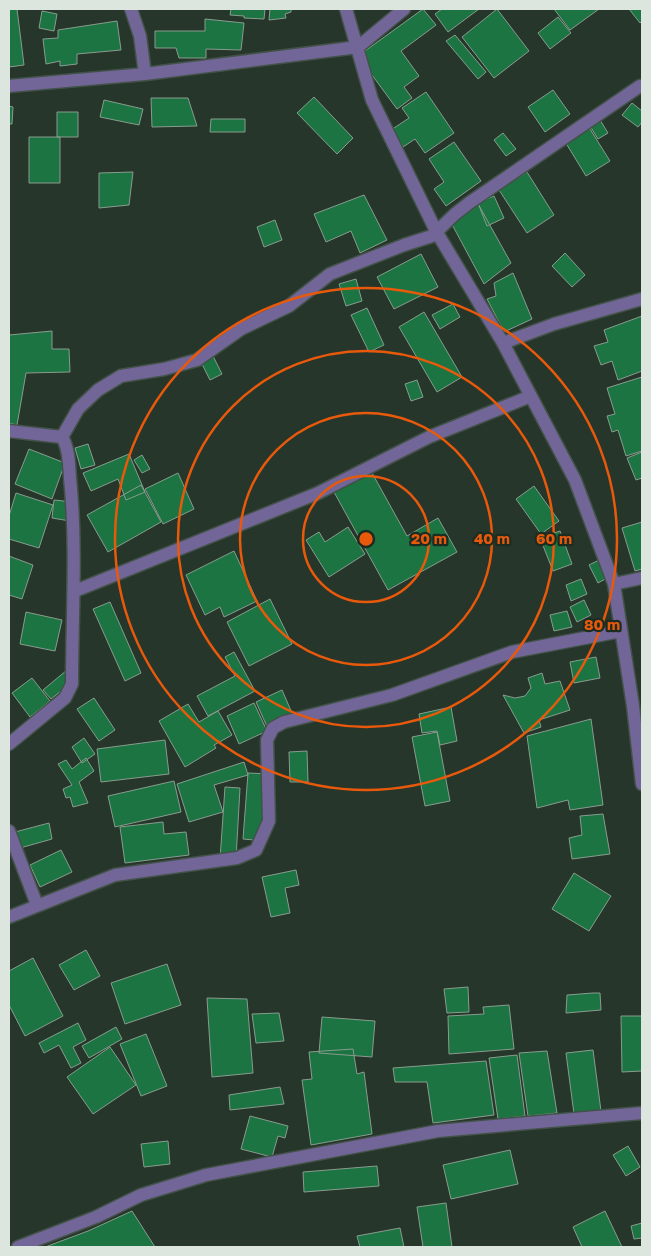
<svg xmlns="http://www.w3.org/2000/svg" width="651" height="1256" font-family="'Golos Text',sans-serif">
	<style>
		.building { fill: #1b7442; stroke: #899c8e }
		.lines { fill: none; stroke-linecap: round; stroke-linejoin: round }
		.minor-casing { stroke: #435248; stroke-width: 15 }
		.minor { stroke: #726698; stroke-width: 12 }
		.ring { fill: none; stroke: #e8590c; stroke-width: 2.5 }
		.centre { fill: #e8590c; stroke: #1d2c21; stroke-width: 2.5 }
		.ring-label { font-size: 15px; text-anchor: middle; font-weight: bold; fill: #e8590c; stroke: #1d2c21; stroke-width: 4.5; stroke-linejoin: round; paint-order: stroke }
	</style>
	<rect width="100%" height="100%" fill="#26362b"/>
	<path class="building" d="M 9,9 L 17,9 L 24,65 L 9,67 Z
		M 231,9 L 265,9 L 264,19 L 244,18 L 244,16 L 230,15 Z
		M 270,9 L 291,9 L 291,12 L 285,14 L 286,18 L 269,20 Z
		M 423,9 L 436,25 L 401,51 L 419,76 L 404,87 L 412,98 L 397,109 L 358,56 Z
		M 442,9 L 479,9 L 448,32 L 435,14 Z
		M 497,9 L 529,51 L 494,78 L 462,37 Z
		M 554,9 L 599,9 L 570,30 Z
		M 629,9 L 642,9 L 642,21 L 640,23 Z
		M 42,11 L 57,14 L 54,31 L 39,28 Z
		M 558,17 L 571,33 L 550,49 L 538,33 Z
		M 205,19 L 244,23 L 241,50 L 206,49 L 206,58 L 179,58 L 176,48 L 155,48 L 155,31 L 205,31 Z
		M 117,21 L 121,50 L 77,54 L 77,64 L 60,66 L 60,61 L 46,64 L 43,39 L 58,38 L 58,30 Z
		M 455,35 L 486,72 L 478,79 L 446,41 Z
		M 553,90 L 570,114 L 545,132 L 528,107 Z
		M 426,92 L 454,133 L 425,153 L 415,139 L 403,147 L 391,130 L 409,118 L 402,108 Z
		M 314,97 L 353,138 L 337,154 L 297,113 Z
		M 151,98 L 188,98 L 197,126 L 152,127 Z
		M 104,100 L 143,109 L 139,125 L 100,117 Z
		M 632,103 L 642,111 L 642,122 L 638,127 L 622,115 Z
		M 9,106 L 13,107 L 12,124 L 9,124 Z
		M 57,112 L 78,112 L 78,137 L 57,137 Z
		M 597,115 L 608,133 L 598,139 L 587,121 Z
		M 211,119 L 245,119 L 245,132 L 210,132 Z
		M 585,121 L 610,161 L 586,176 L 561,135 Z
		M 503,133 L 516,149 L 506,156 L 494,140 Z
		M 29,137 L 60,137 L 60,183 L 29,183 Z
		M 454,142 L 481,181 L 446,206 L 434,189 L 444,182 L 429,159 Z
		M 133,172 L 129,205 L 99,208 L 99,173 Z
		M 527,172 L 554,215 L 527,233 L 499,190 Z
		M 364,195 L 387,240 L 360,253 L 351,231 L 326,242 L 314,214 Z
		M 494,196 L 504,218 L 487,226 L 478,203 Z
		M 477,202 L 511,263 L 484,284 L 448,217 Z
		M 275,220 L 282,240 L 264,247 L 257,227 Z
		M 565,253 L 585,275 L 572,287 L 552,266 Z
		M 421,254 L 438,287 L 394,309 L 377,277 Z
		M 513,273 L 532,319 L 504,332 L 487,299 L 496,296 L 494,283 Z
		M 356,279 L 362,301 L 346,306 L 339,284 Z
		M 453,304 L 460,317 L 440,329 L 432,315 Z
		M 367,308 L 384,345 L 369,352 L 351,315 Z
		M 424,312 L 462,377 L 437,392 L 399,327 Z
		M 642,316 L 642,371 L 618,380 L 612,361 L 601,365 L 594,346 L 608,342 L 604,330 Z
		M 52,331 L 52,349 L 69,349 L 70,372 L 26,373 L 17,425 L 9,423 L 9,335 Z
		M 213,356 L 222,374 L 210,380 L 201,362 Z
		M 642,377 L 642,451 L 626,456 L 618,430 L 612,432 L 607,416 L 615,414 L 607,388 Z
		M 417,380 L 423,397 L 411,401 L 405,384 Z
		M 88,444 L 95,465 L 81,469 L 75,448 Z
		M 29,449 L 65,463 L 52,499 L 15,484 Z
		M 642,452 L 642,478 L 636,480 L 627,458 Z
		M 129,454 L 145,492 L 126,500 L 118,479 L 91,491 L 83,473 Z
		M 142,455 L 150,469 L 142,473 L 134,460 Z
		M 366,462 L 407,536 L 438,518 L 457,552 L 388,590 L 329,483 Z
		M 178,473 L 194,509 L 163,524 L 145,489 Z
		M 141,485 L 161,522 L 108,552 L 87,515 Z
		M 534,486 L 559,521 L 541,534 L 516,499 Z
		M 16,493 L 53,505 L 39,548 L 9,539 L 9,516 Z
		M 54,500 L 73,502 L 70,521 L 52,518 Z
		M 642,522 L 642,569 L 635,571 L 622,528 Z
		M 348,527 L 365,554 L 329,577 L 306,540 L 319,532 L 325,542 Z
		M 560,531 L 572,564 L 553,571 L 540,538 Z
		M 234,551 L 257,601 L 224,617 L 220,607 L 205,615 L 186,575 Z
		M 9,556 L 33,565 L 22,599 L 9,595 Z
		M 599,560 L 607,578 L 598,583 L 589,565 Z
		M 581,579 L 587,594 L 571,601 L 566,585 Z
		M 270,599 L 292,644 L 249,666 L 227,622 Z
		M 584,600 L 591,615 L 577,622 L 570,607 Z
		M 110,602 L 141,673 L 125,681 L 93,609 Z
		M 567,611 L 572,627 L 554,631 L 550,615 Z
		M 26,612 L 62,620 L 55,651 L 20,644 Z
		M 234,652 L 255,691 L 208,716 L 197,696 L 235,676 L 225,657 Z
		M 596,657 L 600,678 L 574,683 L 570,662 Z
		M 67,670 L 75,680 L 51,699 L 43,690 Z
		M 542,673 L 545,684 L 560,681 L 570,710 L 539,720 L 541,727 L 524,733 L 503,695 L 515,698 L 525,696 L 531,688 L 528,678 Z
		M 32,678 L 50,701 L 30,717 L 12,693 Z
		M 282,690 L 295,720 L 269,731 L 256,702 Z
		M 94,698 L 115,730 L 99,741 L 77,709 Z
		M 254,703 L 267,731 L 239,744 L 227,716 Z
		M 188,704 L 199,722 L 218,711 L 232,735 L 214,745 L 216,748 L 185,767 L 159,721 Z
		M 451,707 L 457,741 L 440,745 L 437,731 L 422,733 L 419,714 Z
		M 591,719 L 603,805 L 570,810 L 568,800 L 537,808 L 527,736 Z
		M 437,732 L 450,801 L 425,806 L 412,737 Z
		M 84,738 L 95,754 L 82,763 L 72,747 Z
		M 165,740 L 169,774 L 101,782 L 97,749 Z
		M 307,751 L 308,782 L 290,782 L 289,752 Z
		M 86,758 L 94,771 L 79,782 L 88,803 L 73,807 L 70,797 L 66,798 L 63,789 L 72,785 L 58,764 L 66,760 L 72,769 Z
		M 244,762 L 248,775 L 214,785 L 223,812 L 189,822 L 177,784 Z
		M 248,773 L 270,774 L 265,841 L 243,839 Z
		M 174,781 L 181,812 L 115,827 L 108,796 Z
		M 225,787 L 240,788 L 236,859 L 220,859 Z
		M 603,814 L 610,854 L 572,859 L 569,838 L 582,835 L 580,816 Z
		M 163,822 L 164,834 L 186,832 L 189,855 L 125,863 L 120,827 Z
		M 49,823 L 52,839 L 20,848 L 15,832 Z
		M 61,850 L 72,872 L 40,887 L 30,865 Z
		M 296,870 L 299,885 L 285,888 L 290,913 L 271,917 L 262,877 Z
		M 574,873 L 611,896 L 589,931 L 552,909 Z
		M 86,950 L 100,976 L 74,990 L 59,965 Z
		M 33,958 L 63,1016 L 25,1036 L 9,1005 L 9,971 Z
		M 167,964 L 181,1005 L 125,1024 L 111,983 Z
		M 468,987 L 469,1012 L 447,1013 L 444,989 Z
		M 593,993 L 600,993 L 601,1010 L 566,1013 L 567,995 Z
		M 207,998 L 247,999 L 253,1073 L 212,1077 Z
		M 509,1005 L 514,1049 L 449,1054 L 448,1016 L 484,1014 L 483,1007 Z
		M 279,1013 L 284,1041 L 256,1043 L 252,1014 Z
		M 621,1016 L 642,1016 L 642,1071 L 622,1072 Z
		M 322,1017 L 375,1021 L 372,1057 L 319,1053 Z
		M 78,1023 L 86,1040 L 73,1047 L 81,1063 L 71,1068 L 59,1045 L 44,1053 L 39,1043 Z
		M 116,1027 L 122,1039 L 89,1058 L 82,1046 Z
		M 146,1034 L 167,1086 L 141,1096 L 120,1044 Z
		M 110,1047 L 136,1085 L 93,1114 L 67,1077 Z
		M 353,1049 L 357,1074 L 364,1072 L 372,1134 L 311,1145 L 302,1080 L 312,1079 L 309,1052 Z
		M 593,1050 L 601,1111 L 574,1114 L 566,1053 Z
		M 547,1051 L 557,1113 L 528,1116 L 519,1053 Z
		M 517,1055 L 525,1116 L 498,1119 L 489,1058 Z
		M 486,1061 L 494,1115 L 433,1123 L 427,1082 L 395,1082 L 393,1068 Z
		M 280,1087 L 284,1104 L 230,1110 L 229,1095 Z
		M 250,1116 L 288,1126 L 285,1138 L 278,1136 L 272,1157 L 241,1149 Z
		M 168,1141 L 170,1164 L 144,1167 L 141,1144 Z
		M 628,1146 L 640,1167 L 626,1176 L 613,1155 Z
		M 510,1150 L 518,1184 L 451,1199 L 443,1165 Z
		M 377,1166 L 379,1186 L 304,1192 L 303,1172 Z
		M 446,1203 L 452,1247 L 423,1247 L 417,1207 Z
		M 132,1211 L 155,1247 L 45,1247 L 88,1231 Z
		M 605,1211 L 622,1247 L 582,1247 L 573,1227 Z
		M 642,1223 L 642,1238 L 634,1239 L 631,1226 Z
		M 400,1228 L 404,1247 L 360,1247 L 357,1236 Z"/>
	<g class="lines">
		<defs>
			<path id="minor" d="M 131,9 L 140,36 L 145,74
				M 346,9 L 372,100 L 436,231 L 503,343 L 575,480 L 614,584 L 633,706 L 642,784
				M 9,86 L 145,74 L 358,47 L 404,9
				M 503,343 L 554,324 L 642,299
				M 9,431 L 62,437
				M 614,584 L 642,578
				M 75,591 L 318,493 L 429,437 L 531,396
				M 9,744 L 65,698 L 72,684 C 72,615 77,547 70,478 C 69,465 69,448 62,437 L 78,409 L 98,390 L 121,376 L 164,369 L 197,360 L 241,329 L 289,306 L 330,274 L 404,245 L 432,236 L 455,214 L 469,203 L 640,86
				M 9,831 L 37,905
				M 9,917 L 115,875 L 237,858 L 256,850 L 269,821 L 267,740 L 273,728 L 284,722 L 392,695 L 512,652 L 621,631
				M 18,1247 L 96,1217 L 141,1195 L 206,1175 L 438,1131 L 642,1113"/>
		</defs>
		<use href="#minor" class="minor-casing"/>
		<use href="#minor" class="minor"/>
	</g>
	<g class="ring">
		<circle cx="366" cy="539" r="63"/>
		<circle cx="366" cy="539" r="126"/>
		<circle cx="366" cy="539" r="188"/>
		<circle cx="366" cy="539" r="251"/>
	</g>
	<circle cx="366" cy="539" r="8" class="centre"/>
	<g class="ring-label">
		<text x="429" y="544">20 m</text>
		<text x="492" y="544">40 m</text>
		<text x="554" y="544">60 m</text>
		<text x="602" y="630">80 m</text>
	</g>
	<rect width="651" height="1256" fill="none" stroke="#dce6df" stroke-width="20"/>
</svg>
